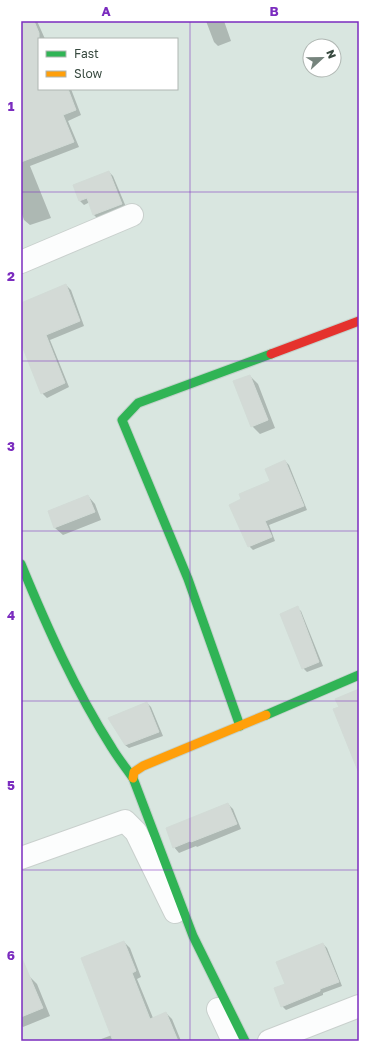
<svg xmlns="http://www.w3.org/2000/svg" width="380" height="1062" font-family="'Golos Text',sans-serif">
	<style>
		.residential { fill: #d9e6e0; fill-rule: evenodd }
		.shadow { fill: #0003 }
		.building { fill: #d3dad6; stroke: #d2dbd6 }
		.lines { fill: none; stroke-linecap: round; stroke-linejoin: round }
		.street-casing { stroke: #c9d0cd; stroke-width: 24 }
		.fast-casing { stroke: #c3d2cb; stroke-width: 11 }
		.slow-casing { stroke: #c3d2cb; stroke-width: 11 }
		.jam-casing { stroke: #c3d2cb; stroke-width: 11 }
		.street { stroke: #fcfdfd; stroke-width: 22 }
		.fast { stroke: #30b455; stroke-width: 9 }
		.slow { stroke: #ff9f0a; stroke-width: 9 }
		.jam { stroke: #e5322d; stroke-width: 9 }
		.grid { fill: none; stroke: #7b2cbf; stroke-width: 1; stroke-opacity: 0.55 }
		.neatline { fill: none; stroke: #7b2cbf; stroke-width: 1.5 }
		.grid-label { font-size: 13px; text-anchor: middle; font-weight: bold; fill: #7b2cbf }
	</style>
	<rect width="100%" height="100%" fill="#ecf2ef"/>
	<path class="residential" d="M 21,21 L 359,21 L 359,1041 L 21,1041 ZM 39,39 L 177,39 L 177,89 L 39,89 ZM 310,46 L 334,46 L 334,70 L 310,70 Z"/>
	<path class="shadow" d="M 21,21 L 37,21 L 45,39 L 39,39 L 39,89 L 71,89 L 81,115 L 68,121 L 79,147 L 30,166 L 51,218 L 30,225 L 24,220 L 21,211 Z
		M 206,21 L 224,21 L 231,41 L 218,46 L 214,42 Z
		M 109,172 L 113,176 L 126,207 L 98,219 L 94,215 L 90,202 L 84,205 L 80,201 L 74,186 Z
		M 66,285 L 71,290 L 84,326 L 50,340 L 69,387 L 47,398 L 42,393 L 23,345 L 21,346 L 21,304 Z
		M 250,376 L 258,384 L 275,428 L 260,434 L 252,426 Z
		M 285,461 L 289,465 L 307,510 L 269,525 L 275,541 L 253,550 L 249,546 L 272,481 Z
		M 88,496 L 95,504 L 101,520 L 63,535 L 55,528 L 49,512 Z
		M 297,608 L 301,611 L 323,666 L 307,672 L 303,668 Z
		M 147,703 L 151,707 L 163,736 L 129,748 L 125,745 Z
		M 228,804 L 233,809 L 241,829 L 197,847 L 196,846 L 179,853 L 174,847 Z
		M 124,942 L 130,948 L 141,977 L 137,979 L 153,1018 L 166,1013 L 172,1019 L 181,1041 L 96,1041 L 112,1035 Z
		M 323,944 L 327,948 L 342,986 L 323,993 L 323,995 L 286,1010 L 282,1006 L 286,984 Z
		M 29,976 L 37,984 L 50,1016 L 23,1027 L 21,1025 L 21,980 Z"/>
	<path class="building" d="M 21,21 L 34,21 L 39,33 L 39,89 L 68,89 L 76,110 L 63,115 L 74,142 L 21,162 Z
		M 109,171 L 122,204 L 93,215 L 87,198 L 79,201 L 73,185 Z
		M 66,284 L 80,321 L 46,335 L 65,383 L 41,394 L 21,343 L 21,303 Z
		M 250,375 L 268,420 L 251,427 L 233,381 Z
		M 285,460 L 304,506 L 265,521 L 272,537 L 248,547 L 229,505 L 241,499 L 239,494 L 270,481 L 265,469 Z
		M 88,495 L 95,512 L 54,528 L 48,511 Z
		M 298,606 L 319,662 L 302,669 L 280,614 Z
		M 359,689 L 359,771 L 358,771 L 333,709 L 339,707 L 335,699 Z
		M 147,702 L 159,732 L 125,745 L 108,718 Z
		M 228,803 L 237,824 L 191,842 L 190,841 L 173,848 L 166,828 Z
		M 124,941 L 136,971 L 132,973 L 150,1019 L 166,1012 L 178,1041 L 113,1041 L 81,958 Z
		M 323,943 L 339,982 L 320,989 L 320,991 L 281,1007 L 274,988 L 285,984 L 276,962 Z
		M 21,956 L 43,1008 L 21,1017 Z"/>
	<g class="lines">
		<defs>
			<path id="street" d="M 21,262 L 132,215
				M 21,858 L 125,821 L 136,832 L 175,912
				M 218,1009 L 233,1041
				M 269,1041 L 359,1006"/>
			<path id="fast" d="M 21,564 C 47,627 75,690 112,748 C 118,758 126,768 133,778
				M 266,715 L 359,675
				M 240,726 L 188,579 L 122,420 L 138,403 L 271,354
				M 133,778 L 193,936 L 245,1041"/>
			<path id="slow" d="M 133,778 L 134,772 L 143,766 L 266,715"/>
			<path id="jam" d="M 271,354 L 359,321"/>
		</defs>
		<use href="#street" class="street-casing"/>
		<use href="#fast" class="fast-casing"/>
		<use href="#slow" class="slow-casing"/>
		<use href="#jam" class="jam-casing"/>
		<use href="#street" class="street"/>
		<use href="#fast" class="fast"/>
		<use href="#slow" class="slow"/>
		<use href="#jam" class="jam"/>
	</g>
	<path class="grid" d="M 190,21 L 190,1041M 21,192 L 359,192M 21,361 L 359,361M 21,531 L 359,531M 21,701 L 359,701M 21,870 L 359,870"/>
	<rect width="380" height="1062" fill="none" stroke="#ffffff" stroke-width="44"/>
	<rect x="38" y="38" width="140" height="52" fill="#ffffff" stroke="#afb6b2"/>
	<rect x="46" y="51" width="20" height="6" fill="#30b455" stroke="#afb6b2"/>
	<text x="74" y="58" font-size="12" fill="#37493f">Fast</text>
	<rect x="46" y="71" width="20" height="6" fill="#ff9f0a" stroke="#afb6b2"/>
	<text x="74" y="78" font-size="12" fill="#37493f">Slow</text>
	<g transform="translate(322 58) rotate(68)"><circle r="19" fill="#ffffff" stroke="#afb6b2"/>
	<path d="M0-3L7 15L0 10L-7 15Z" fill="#76847d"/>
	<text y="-6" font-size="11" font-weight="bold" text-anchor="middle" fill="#37493f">N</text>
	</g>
	<rect x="22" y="22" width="336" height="1018" class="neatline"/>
	<g class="grid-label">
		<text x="106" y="16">A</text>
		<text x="274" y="16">B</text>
		<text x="11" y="111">1</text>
		<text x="11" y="281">2</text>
		<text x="11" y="451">3</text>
		<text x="11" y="620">4</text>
		<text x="11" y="790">5</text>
		<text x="11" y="960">6</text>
	</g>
</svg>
